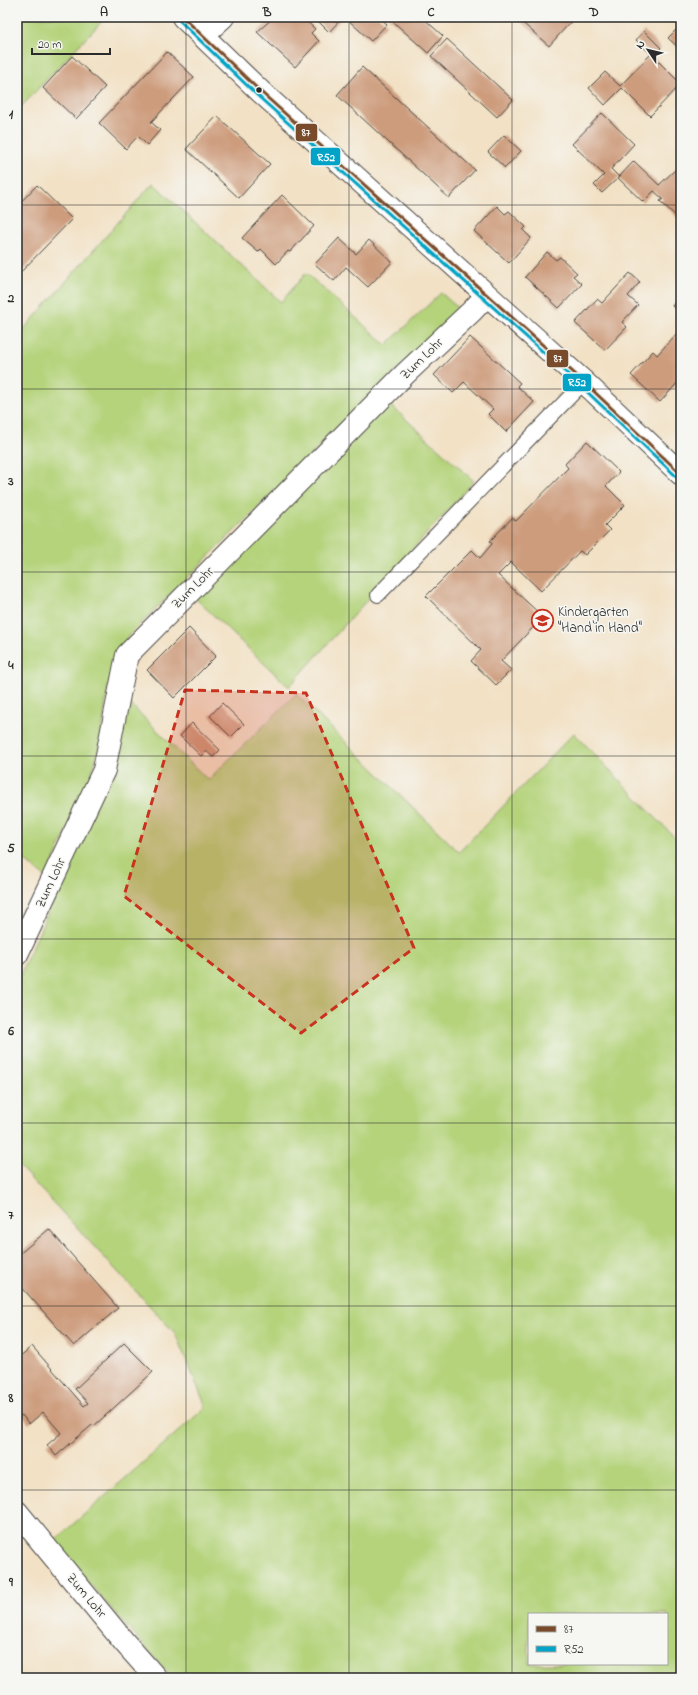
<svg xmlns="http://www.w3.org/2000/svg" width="698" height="1695" font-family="'Indie Flower',sans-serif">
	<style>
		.green { fill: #b4d37a; stroke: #707f52; fill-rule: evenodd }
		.building { fill: #cd9c7d }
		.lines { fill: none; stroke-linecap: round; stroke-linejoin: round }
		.lane-casing { stroke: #494642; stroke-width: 16 }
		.street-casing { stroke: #494642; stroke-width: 24 }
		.lane { stroke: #fff; stroke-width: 14 }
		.street { stroke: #fff; stroke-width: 22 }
		.bus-1-casing { stroke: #f6f6f2; stroke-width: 6 }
		.bus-2-casing { stroke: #f6f6f2; stroke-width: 6 }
		.bus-1 { stroke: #7a4b2a; stroke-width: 3 }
		.bus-2 { stroke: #02a3c6; stroke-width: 3 }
		.marked { fill: #c8321e; fill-opacity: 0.2; stroke: #c8321e; stroke-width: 3; stroke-dasharray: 8 5; stroke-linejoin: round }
		.grid { fill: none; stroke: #2b2b2b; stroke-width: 1; stroke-opacity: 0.55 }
		.bus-dot { fill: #2b2b2b; stroke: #f6f6f2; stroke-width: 1.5 }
		.labels { text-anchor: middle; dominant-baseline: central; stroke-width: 3; stroke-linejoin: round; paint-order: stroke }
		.street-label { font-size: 14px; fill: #2b2b2b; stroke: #f6f6f2 }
		.poi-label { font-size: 14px; fill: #2b2b2b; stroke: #f6f6f2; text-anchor: start }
		.line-badge { stroke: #f6f6f2; stroke-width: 1.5 }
		.badge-label { font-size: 11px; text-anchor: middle; font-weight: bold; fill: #fff }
		.neatline { fill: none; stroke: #2b2b2b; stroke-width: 1.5 }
		.grid-label { font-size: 13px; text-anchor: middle; font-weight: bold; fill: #2b2b2b }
	</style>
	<rect width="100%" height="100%" fill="#f6f6f2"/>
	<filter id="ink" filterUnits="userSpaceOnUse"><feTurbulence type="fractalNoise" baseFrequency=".025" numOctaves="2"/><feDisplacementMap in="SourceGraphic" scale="8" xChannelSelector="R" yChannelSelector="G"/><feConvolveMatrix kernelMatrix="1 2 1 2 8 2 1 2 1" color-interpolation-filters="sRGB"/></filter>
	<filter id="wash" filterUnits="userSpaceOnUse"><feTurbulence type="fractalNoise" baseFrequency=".012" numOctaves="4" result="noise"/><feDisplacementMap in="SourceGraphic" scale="16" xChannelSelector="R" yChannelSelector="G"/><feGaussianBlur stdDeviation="0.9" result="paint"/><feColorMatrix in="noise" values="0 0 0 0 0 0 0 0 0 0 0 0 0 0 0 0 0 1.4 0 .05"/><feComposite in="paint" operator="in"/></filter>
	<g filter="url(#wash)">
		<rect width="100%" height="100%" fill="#f2e1c5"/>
		<path class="green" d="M 17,17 L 106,17 L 17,111 Z
			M 153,183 L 281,302 L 306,273 L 386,345 L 441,293 L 459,309 L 129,635 L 115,660 L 107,693 L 100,746 L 90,778 L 46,878 L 17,854 L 17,337 Z
			M 388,403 L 474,481 L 289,687 L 193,596 Z
			M 296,694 L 459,852 L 574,733 L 681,844 L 681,1678 L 172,1678 L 53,1542 L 206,1407 L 175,1333 L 17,1164 L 17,982 L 92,814 L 126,700 L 208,780 ZM 529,1614 L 667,1614 L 667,1664 L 529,1664 Z"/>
		<g id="blocks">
			<path class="building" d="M 274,17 L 302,17 L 315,29 L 311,33 L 319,41 L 295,67 L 257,32 Z
				M 314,17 L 343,17 L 329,32 Z
				M 349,17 L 379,17 L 387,24 L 371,41 L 347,19 Z
				M 388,17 L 422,17 L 443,36 L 428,53 Z
				M 516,17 L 575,17 L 549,46 Z
				M 681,25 L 681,50 L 668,38 Z
				M 644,31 L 661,48 L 653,56 L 681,84 L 650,116 L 622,88 L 605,105 L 589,88 L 605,72 L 620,86 L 651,54 L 636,40 Z
				M 447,39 L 513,100 L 497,117 L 431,56 Z
				M 167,52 L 194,77 L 151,122 L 160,130 L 147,145 L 138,136 L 126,149 L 99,123 Z
				M 72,56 L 105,87 L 76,119 L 43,88 Z
				M 362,67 L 475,170 L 449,198 L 337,95 Z
				M 602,113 L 634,144 L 611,169 L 619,177 L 634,161 L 659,185 L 676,169 L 681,174 L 681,221 L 660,201 L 663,199 L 654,191 L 643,202 L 618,178 L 602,193 L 594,185 L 604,175 L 572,144 Z
				M 217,116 L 270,164 L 239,198 L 186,149 Z
				M 504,135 L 521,151 L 505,168 L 488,152 Z
				M 37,185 L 72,219 L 17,276 L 17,206 Z
				M 282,195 L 314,226 L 290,252 L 288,251 L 276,264 L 261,249 L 258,252 L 242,238 Z
				M 497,206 L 505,214 L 509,211 L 526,227 L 523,230 L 531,238 L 509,263 L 474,231 Z
				M 339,238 L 356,254 L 369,240 L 392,262 L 368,287 L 346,267 L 334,281 L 315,264 Z
				M 547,252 L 556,260 L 560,257 L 577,273 L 573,276 L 582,284 L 559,308 L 525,277 Z
				M 630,273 L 640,282 L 628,296 L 638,305 L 622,322 L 627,327 L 605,350 L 575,323 L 597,299 L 602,303 Z
				M 681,295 L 681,314 L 672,306 Z
				M 681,329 L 681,371 L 678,374 L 681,377 L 681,379 L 660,402 L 631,375 L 653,351 L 657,355 Z
				M 470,337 L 520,383 L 517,386 L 534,402 L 506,432 L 488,414 L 493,409 L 464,382 L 453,393 L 434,375 Z
				M 587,441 L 619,472 L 606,486 L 625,505 L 605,525 L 610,530 L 585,555 L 580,551 L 541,591 L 511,562 L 498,575 L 543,617 L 501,661 L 511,670 L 496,685 L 471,661 L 481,650 L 426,596 L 472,550 L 480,558 L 492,544 L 490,541 L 512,518 L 516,521 L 568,468 L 565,464 Z
				M 189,628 L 216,656 L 174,698 L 147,670 Z
				M 222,703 L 244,724 L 231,737 L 210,716 Z
				M 192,723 L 220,750 L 213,757 L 206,751 L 201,756 L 180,736 Z
				M 49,1229 L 118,1308 L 74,1346 L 17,1282 L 17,1256 Z
				M 124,1343 L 153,1372 L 94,1426 L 92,1425 L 56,1456 L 47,1445 L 61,1433 L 43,1412 L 29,1424 L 22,1415 L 17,1418 L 17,1359 L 32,1346 L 84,1406 L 88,1403 L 75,1389 Z"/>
		</g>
	</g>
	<g filter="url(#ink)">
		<use href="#blocks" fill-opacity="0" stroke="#494642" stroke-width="1"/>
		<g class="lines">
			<defs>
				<path id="lane" d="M 378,595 L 584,382"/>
				<path id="street" d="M 183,17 L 261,92 L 584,382 L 681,474
					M 202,36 L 223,17
					M 17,954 L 104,770 L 127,655 L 405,374 L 472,311 L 487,295
					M 17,1512 L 125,1643 L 156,1678"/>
			</defs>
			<use href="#lane" class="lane-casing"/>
			<use href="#street" class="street-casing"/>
			<use href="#lane" class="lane"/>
			<use href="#street" class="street"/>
			<defs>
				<path id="bus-1" d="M 183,17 L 261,92 L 584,382 L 681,474"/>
				<path id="bus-2" d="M 180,21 L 258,96 L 581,386 L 678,478"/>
			</defs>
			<use href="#bus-1" class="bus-1-casing"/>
			<use href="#bus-2" class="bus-2-casing"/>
			<use href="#bus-1" class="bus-1"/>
			<use href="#bus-2" class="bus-2"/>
		</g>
	</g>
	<path class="marked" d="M 185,690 L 306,693 L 414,948 L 301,1033 L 124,896 Z"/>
	<path class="grid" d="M 186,17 L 186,1678M 349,17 L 349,1678M 512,17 L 512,1678M 17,205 L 681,205M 17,389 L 681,389M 17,572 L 681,572M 17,756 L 681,756M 17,939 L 681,939M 17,1123 L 681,1123M 17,1306 L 681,1306M 17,1490 L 681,1490"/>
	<defs>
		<symbol id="school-ring" viewBox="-11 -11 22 22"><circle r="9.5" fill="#f6f6f2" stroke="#c8321e" stroke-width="1.5"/><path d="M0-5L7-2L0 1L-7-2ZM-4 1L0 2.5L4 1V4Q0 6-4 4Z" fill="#c8321e"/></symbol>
	</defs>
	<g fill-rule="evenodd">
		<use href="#school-ring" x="530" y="608" width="25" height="25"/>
	</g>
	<circle class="bus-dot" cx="259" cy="90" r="3.5"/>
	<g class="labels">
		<g class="street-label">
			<text transform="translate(422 359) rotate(-44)">Zum Lohr</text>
			<text transform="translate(193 588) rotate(-45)">Zum Lohr</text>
			<text transform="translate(51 883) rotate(-65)">Zum Lohr</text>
			<text transform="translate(86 1596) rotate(50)">Zum Lohr</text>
		</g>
		<g class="poi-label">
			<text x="558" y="612">Kindergarten<tspan x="558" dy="16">"Hand in Hand"</tspan></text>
		</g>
	</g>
	<g class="line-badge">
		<rect x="295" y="123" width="23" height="19" rx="4" fill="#7a4b2a"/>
		<rect x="310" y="147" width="31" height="19" rx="4" fill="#02a3c6"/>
		<rect x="546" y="349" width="23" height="19" rx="4" fill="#7a4b2a"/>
		<rect x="562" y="373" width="30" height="19" rx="4" fill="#02a3c6"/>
	</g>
	<g class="badge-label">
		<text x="306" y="136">87</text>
		<text x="326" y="161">R52</text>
		<text x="558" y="362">87</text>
		<text x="577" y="386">R52</text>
	</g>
	<rect width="698" height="1695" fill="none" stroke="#f6f6f2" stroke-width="44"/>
	<rect x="528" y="1613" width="140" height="52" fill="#f6f6f2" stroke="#a5a5a2"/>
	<rect x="536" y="1626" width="20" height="6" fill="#7a4b2a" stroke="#a5a5a2"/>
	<text x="564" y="1633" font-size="12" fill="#2b2b2b">87</text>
	<rect x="536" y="1646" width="20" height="6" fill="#02a3c6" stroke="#a5a5a2"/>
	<text x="564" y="1653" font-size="12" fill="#2b2b2b">R52</text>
	<g transform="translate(648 50) rotate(305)" stroke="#f6f6f2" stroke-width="3" paint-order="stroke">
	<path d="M0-3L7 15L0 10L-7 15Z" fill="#2b2b2b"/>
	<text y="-6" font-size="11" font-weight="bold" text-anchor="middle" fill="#2b2b2b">N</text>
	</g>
	<path d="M32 48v6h78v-6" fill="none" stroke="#2b2b2b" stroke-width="2"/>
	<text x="38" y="48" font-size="12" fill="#2b2b2b" stroke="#f6f6f2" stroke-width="3" paint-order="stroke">20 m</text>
	<rect x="22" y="22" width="654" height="1651" class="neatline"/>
	<g class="grid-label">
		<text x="104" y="16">A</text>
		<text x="267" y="16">B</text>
		<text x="431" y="16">C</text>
		<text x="594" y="16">D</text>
		<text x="11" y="118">1</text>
		<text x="11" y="302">2</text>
		<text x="11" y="485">3</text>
		<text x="11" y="669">4</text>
		<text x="11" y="852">5</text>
		<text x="11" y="1035">6</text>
		<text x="11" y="1219">7</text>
		<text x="11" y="1402">8</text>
		<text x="11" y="1586">9</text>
	</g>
</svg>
